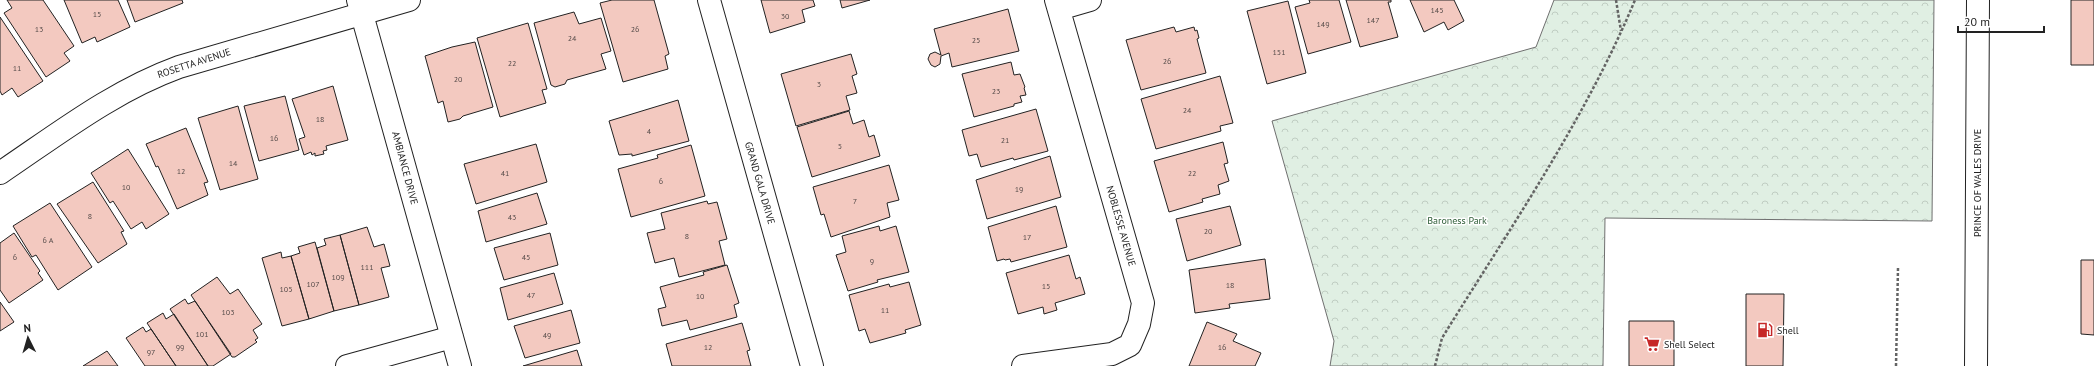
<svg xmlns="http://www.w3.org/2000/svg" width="2094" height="366" font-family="'PT Sans',sans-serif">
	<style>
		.park { fill: url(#park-crowns); stroke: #6f6f6f }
		.building { fill: #f3c9c0; stroke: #222 }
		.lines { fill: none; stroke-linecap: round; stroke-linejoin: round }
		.minor-casing { stroke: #222; stroke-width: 24 }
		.primary-casing { stroke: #222; stroke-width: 24 }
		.path { stroke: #646464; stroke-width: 2.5; stroke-dasharray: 3 2; stroke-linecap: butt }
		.minor { stroke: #fff; stroke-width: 22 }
		.primary { stroke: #fff; stroke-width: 22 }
		.labels { text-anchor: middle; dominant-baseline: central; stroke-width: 3; stroke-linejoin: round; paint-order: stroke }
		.number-label { font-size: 8px; fill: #564c4a }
		.street-label { font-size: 10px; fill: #222; stroke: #fff }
		.park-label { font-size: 10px; fill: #2f5e38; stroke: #fff }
		.poi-label { font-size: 10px; fill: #222; stroke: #fff; text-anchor: start }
	</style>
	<defs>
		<pattern id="park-crowns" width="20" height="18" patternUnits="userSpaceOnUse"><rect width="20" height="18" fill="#e0efe3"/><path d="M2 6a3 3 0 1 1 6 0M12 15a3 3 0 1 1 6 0" fill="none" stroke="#c0cdc2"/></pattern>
	</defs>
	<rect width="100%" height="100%" fill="#fff"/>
	<path class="park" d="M 1554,0 L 1934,0 L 1932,221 L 1605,218 L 1603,366 L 1330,366 L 1334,341 L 1272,121 L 1536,47 Z"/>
	<path class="building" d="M 7,0 L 43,0 L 74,46 L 64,53 L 70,61 L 46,77 L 4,13 L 12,8 Z
		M 64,0 L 118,0 L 130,27 L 97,42 L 95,37 L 82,43 Z
		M 127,0 L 182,0 L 183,3 L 135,22 Z
		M 612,0 L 654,0 L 669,54 L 665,56 L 668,69 L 623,82 L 600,3 Z
		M 761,0 L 813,0 L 815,6 L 802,10 L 805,22 L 770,33 Z
		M 840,0 L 870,0 L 842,8 Z
		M 1309,0 L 1339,0 L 1351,42 L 1308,54 L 1295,7 L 1310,3 Z
		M 1346,0 L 1391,0 L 1391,2 L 1388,2 L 1398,37 L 1360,47 Z
		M 1410,0 L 1454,0 L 1464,21 L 1448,30 L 1444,22 L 1424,32 Z
		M 2071,0 L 2094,0 L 2094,65 L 2071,65 Z
		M 1288,1 L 1306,73 L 1267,84 L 1247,11 Z
		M 1008,9 L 1019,51 L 952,67 L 949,53 L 941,56 L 940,64 L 935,67 L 931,65 L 928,59 L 930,54 L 935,52 L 941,55 L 934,29 Z
		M 574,12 L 579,24 L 601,18 L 611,51 L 601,54 L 606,69 L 567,80 L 565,84 L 555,87 L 551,85 L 534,23 Z
		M 0,17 L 43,81 L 18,97 L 12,88 L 2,95 L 0,91 Z
		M 528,23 L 547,89 L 542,90 L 546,103 L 500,117 L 477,38 Z
		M 1174,27 L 1176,32 L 1194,27 L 1195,31 L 1197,30 L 1199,38 L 1197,39 L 1206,73 L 1141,90 L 1126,40 Z
		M 475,42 L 493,107 L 463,116 L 460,119 L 448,122 L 443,101 L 438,103 L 425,56 L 452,47 Z
		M 851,54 L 857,74 L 852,76 L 857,93 L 846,96 L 850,110 L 796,126 L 781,74 Z
		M 1011,62 L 1014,75 L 1020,74 L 1025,87 L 1024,88 L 1026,95 L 1020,96 L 1022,102 L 1014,104 L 1014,106 L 974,117 L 962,74 Z
		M 1220,76 L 1233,123 L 1220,126 L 1221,131 L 1156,149 L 1141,99 Z
		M 333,86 L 348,140 L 326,146 L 327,150 L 323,151 L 324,154 L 315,156 L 315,153 L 312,155 L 311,152 L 304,155 L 299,139 L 305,137 L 292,99 Z
		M 285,96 L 299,150 L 259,161 L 244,106 Z
		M 678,100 L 689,141 L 632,156 L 632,154 L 619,155 L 609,121 Z
		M 238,106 L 258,179 L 220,190 L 198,118 Z
		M 1036,109 L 1048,151 L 1014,160 L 1013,158 L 981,167 L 977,154 L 969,156 L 962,130 Z
		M 849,111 L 853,124 L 864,120 L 869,137 L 874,135 L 880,156 L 812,177 L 797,127 Z
		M 186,128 L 208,182 L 204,183 L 208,195 L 177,209 L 158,166 L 156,167 L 146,144 Z
		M 1223,142 L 1228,163 L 1224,164 L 1229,181 L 1218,185 L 1220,194 L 1202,199 L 1203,202 L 1169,212 L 1154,161 Z
		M 536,144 L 547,182 L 476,204 L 464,164 Z
		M 691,145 L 705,196 L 631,217 L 618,169 L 658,158 L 657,155 Z
		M 128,149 L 169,214 L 146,229 L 142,222 L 131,229 L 113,201 L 110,203 L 91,173 Z
		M 1050,156 L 1061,197 L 987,219 L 976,180 Z
		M 889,165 L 899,200 L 887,203 L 890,217 L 831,237 L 824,214 L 821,215 L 813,187 Z
		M 93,182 L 124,231 L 121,232 L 127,244 L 98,263 L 57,204 Z
		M 537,193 L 547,224 L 486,242 L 478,211 Z
		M 707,201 L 708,204 L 717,202 L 727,239 L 719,241 L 725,265 L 679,277 L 674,258 L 655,263 L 647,233 L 665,229 L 661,213 Z
		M 50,203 L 92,267 L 58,290 L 36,255 L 32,257 L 13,226 Z
		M 1056,206 L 1067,247 L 1011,262 L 1010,259 L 1005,260 L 1004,259 L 997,261 L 988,227 Z
		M 1230,206 L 1241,245 L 1187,261 L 1176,219 Z
		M 879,226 L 880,231 L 896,226 L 909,272 L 877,280 L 878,282 L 848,291 L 836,255 L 846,252 L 842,236 Z
		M 367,227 L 374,247 L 384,244 L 390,266 L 381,268 L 389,297 L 359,305 L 340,235 Z
		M 14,233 L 40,271 L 38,273 L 43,280 L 9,303 L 0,290 L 0,243 Z
		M 550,233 L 558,265 L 504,280 L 494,248 Z
		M 340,235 L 359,305 L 334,311 L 317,248 L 326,245 L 324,239 Z
		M 315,242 L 334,311 L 309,319 L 291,256 L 300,253 L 298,247 Z
		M 281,252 L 282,258 L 291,256 L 309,319 L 282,326 L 262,258 Z
		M 1069,255 L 1076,279 L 1080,277 L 1085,294 L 1055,303 L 1057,310 L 1044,314 L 1043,307 L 1018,314 L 1006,273 Z
		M 1265,259 L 1270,299 L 1229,304 L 1230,308 L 1195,313 L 1189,270 Z
		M 2081,260 L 2094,260 L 2094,335 L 2081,334 Z
		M 727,265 L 739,303 L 734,305 L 737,317 L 690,330 L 687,320 L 662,326 L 658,309 L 666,307 L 660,287 L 704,275 L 703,272 Z
		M 554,273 L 563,304 L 508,320 L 500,288 Z
		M 217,277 L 230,294 L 238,289 L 262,324 L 253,330 L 258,338 L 255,340 L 257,342 L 235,357 L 232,357 L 191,295 Z
		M 909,282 L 921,325 L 905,330 L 906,333 L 870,343 L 865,329 L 859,331 L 849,295 L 889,284 L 890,287 Z
		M 1746,294 L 1784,294 L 1783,366 L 1746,366 Z
		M 185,299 L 188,304 L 195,301 L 231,354 L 213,366 L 208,366 L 170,309 Z
		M 0,302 L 14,322 L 0,331 Z
		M 571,310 L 580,343 L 525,358 L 514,326 Z
		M 163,313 L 166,319 L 174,314 L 208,366 L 176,366 L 147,323 Z
		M 1629,321 L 1674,321 L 1674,366 L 1629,366 Z
		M 1207,322 L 1237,334 L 1233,341 L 1261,353 L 1255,366 L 1189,366 Z
		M 742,323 L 750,350 L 747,351 L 751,366 L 672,366 L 666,344 Z
		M 143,327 L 146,332 L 151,329 L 176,366 L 145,366 L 126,338 Z
		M 577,350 L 582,366 L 523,366 Z
		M 107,351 L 118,366 L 83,366 Z"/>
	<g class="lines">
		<defs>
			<path id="minor" d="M 358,0 L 460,366
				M 709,0 L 812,366
				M 1059,9 L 1090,0
				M 0,173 C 58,134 113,91 179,67 L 409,0
				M 347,366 L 452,337
				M 1023,366 L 1112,354 L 1130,345 L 1139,324 L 1143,303 L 1056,0"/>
			<path id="primary" d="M 1976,366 L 1978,0"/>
		</defs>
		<use href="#minor" class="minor-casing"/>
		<use href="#primary" class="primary-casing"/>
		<path class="path" d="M 1616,0 L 1621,31
			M 1435,366 L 1442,338 C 1510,228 1585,120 1635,0
			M 1896,366 L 1898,268"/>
		<use href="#minor" class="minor"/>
		<use href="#primary" class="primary"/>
	</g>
	<defs>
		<symbol id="fuel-bare" viewBox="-9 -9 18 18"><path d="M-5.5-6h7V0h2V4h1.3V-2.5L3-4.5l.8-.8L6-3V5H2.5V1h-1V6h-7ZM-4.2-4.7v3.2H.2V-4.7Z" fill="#c62828" stroke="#fff" stroke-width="2.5" paint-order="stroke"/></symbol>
		<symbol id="supermarket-bare" viewBox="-9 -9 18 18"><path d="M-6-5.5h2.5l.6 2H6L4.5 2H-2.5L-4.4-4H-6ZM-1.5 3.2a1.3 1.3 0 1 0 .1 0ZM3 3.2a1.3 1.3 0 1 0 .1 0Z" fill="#c62828" stroke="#fff" stroke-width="2.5" paint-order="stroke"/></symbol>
	</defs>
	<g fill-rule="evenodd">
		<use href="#fuel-bare" x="1754" y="319" width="22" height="22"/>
		<use href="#supermarket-bare" x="1641" y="333" width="22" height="22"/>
	</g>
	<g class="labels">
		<g class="number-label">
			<text x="1437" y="10">145</text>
			<text x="97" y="14">15</text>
			<text x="785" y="16">30</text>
			<text x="1373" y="20">147</text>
			<text x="1323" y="24">149</text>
			<text x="39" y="29">13</text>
			<text x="635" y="29">26</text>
			<text x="572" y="38">24</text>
			<text x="976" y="40">25</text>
			<text x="1279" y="52">151</text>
			<text x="1167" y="61">26</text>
			<text x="512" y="63">22</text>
			<text x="17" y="68">11</text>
			<text x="458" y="79">20</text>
			<text x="819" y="84">3</text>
			<text x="996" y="91">23</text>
			<text x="1187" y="110">24</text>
			<text x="320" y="119">18</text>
			<text x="649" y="131">4</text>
			<text x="274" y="138">16</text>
			<text x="1005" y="140">21</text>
			<text x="840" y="146">5</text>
			<text x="233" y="163">14</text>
			<text x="181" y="171">12</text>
			<text x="505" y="173">41</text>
			<text x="1192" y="173">22</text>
			<text x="661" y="181">6</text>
			<text x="126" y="187">10</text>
			<text x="1019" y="189">19</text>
			<text x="855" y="201">7</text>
			<text x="90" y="216">8</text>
			<text x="512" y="217">43</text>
			<text x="1208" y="231">20</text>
			<text x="687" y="236">8</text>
			<text x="1027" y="237">17</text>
			<text x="48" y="240">6 A</text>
			<text x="15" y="257">6</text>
			<text x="526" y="257">45</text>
			<text x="872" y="261">9</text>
			<text x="367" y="267">111</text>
			<text x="338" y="277">109</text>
			<text x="313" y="284">107</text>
			<text x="1230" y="285">18</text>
			<text x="1046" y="286">15</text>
			<text x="286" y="289">105</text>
			<text x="531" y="295">47</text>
			<text x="700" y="296">10</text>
			<text x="885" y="310">11</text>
			<text x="228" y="312">103</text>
			<text x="202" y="334">101</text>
			<text x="547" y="335">49</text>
			<text x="180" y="347">99</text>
			<text x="708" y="347">12</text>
			<text x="1222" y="347">16</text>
			<text x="151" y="352">97</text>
		</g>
		<g class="street-label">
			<text transform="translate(194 63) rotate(-18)">ROSETTA AVENUE</text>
			<text transform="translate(405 168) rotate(75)">AMBIANCE DRIVE</text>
			<text transform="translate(760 183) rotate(74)">GRAND GALA DRIVE</text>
			<text transform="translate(1977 183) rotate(-90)">PRINCE OF WALES DRIVE</text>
			<text transform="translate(1121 226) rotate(74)">NOBLESSE AVENUE</text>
		</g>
		<g class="park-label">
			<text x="1457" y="220">Baroness Park</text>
		</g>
		<g class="poi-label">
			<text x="1777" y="330">Shell</text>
			<text x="1664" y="344">Shell Select</text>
		</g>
	</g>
	<g transform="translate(28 338) rotate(355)" stroke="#ffffff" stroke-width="3" paint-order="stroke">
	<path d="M0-3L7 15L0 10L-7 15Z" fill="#222222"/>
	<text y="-6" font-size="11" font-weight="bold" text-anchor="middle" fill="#222222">N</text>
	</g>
	<path d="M1958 26v6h86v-6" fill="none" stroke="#222222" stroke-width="2"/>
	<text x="1964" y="26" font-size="12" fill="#222222" stroke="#ffffff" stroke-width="3" paint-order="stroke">20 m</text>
</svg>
